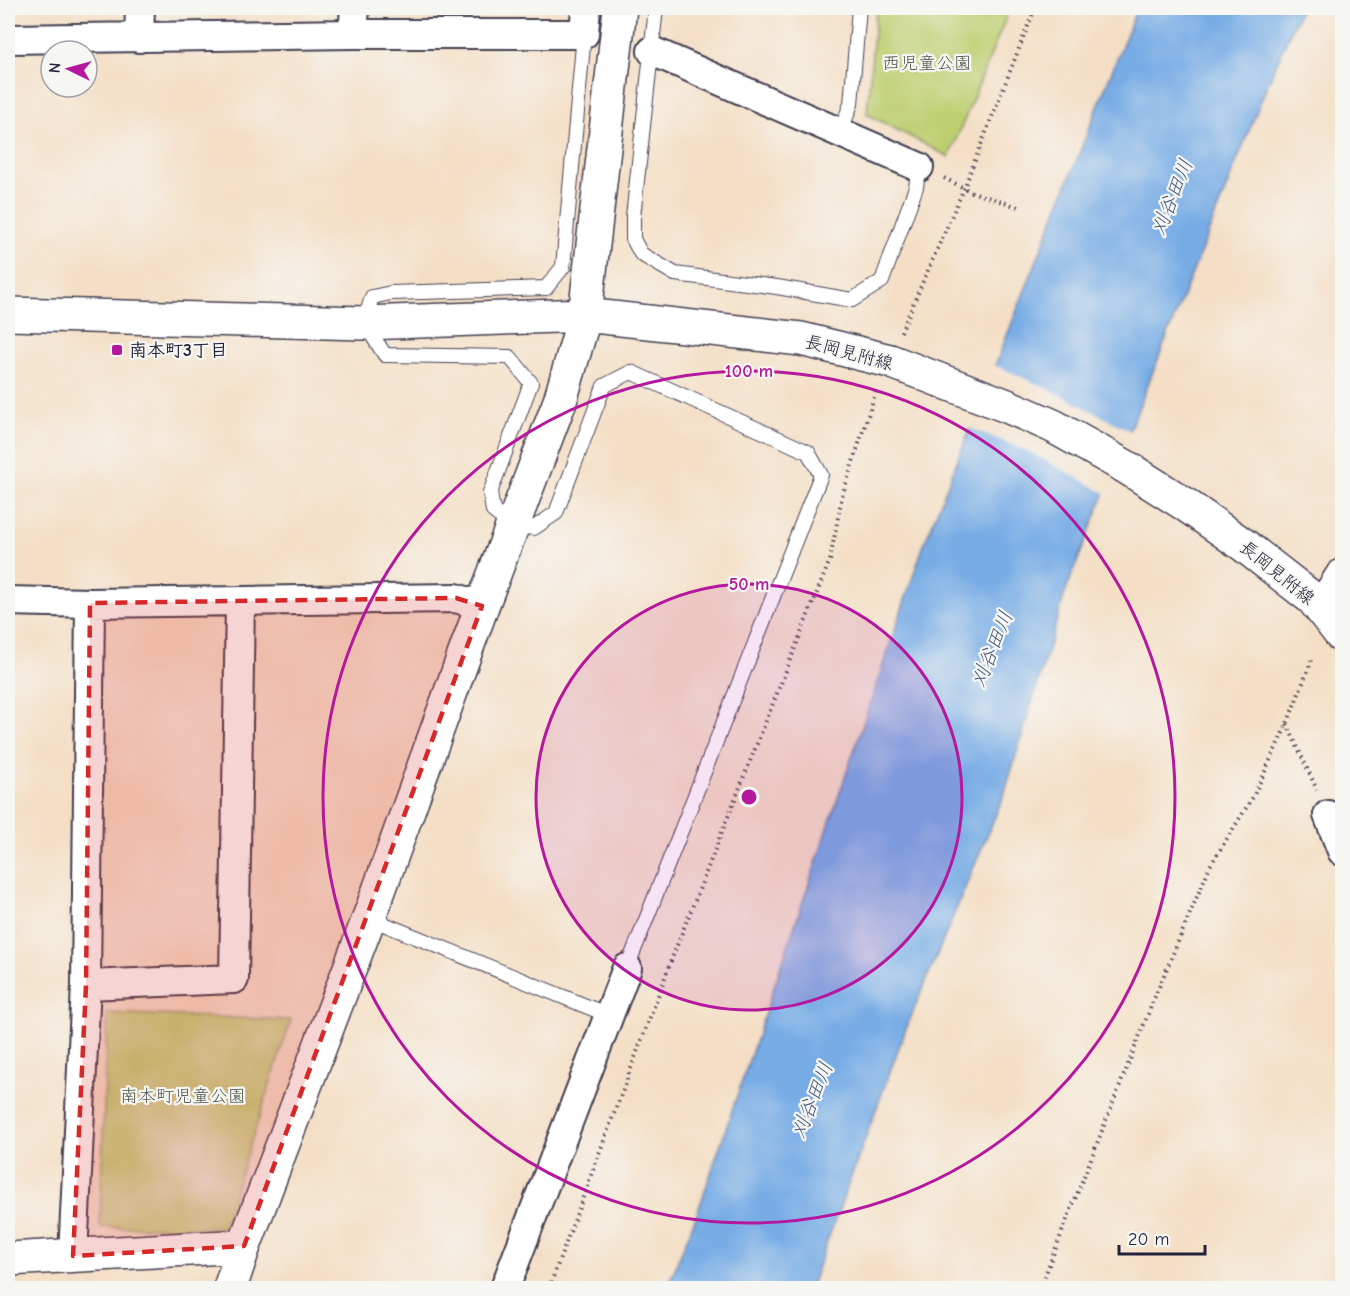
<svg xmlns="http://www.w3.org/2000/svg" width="1350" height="1296" font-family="'Comic Neue','Klee One',sans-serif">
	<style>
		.green { fill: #becf71; stroke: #707856; stroke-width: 1.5 }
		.water { fill: #77ace5; stroke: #4c6790; stroke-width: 1.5 }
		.pier { fill: #f4dfc6 }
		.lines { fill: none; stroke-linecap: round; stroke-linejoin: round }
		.lane-casing { stroke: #423e50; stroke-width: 16 }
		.street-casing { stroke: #423e50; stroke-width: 32 }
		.secondary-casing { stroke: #423e50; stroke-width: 36 }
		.path { stroke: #423e50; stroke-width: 4; stroke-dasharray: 1.5 4.5; stroke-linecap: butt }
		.lane { stroke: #fff; stroke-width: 14 }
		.street { stroke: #fff; stroke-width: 28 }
		.secondary { stroke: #fff; stroke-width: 33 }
		.marked { fill: #d62828; fill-opacity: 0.2; stroke: #d62828; stroke-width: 4.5; stroke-dasharray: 12 8; stroke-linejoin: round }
		.ring { fill: none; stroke: #b5179e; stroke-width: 3 }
		.poi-dot { fill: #b5179e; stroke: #f6f6f2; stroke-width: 2 }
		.labels { text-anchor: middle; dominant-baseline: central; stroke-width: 4.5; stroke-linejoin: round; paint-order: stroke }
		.park-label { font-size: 18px; fill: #51564b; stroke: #f6f6f2 }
		.poi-label { font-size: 18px; font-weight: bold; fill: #22223b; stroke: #f6f6f2; text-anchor: start }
		.street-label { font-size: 18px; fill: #22223b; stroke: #f6f6f2 }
		.water-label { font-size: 20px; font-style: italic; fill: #44597f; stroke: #f6f6f2 }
		.centre { fill: #b5179e; stroke: #f6f6f2; stroke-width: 3 }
		.ring-label { font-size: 18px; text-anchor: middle; font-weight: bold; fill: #b5179e; stroke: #f6f6f2; stroke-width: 4.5; stroke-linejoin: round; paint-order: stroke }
	</style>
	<rect width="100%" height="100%" fill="#f6f6f2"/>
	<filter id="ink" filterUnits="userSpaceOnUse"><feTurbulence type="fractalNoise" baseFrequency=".0167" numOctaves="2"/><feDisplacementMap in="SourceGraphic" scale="12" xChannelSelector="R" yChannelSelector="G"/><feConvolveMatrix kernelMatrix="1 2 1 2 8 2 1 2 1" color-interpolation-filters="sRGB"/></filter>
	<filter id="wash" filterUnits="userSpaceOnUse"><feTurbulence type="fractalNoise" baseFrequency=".008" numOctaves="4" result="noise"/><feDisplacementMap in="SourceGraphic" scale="24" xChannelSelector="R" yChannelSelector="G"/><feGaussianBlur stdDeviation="1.35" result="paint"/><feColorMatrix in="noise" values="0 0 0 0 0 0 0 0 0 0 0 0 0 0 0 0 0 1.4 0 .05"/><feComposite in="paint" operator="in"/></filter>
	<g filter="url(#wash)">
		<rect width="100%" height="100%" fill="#f4dfc6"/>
		<path class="green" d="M 876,8 L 1010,8 L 949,157 L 867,114 Z
			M 107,1013 L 291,1020 L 223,1228 L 100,1227 Z"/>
		<path class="water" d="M 1137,8 L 1301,8 L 1268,83 L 1066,590 L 1004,795 L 905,1031 L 810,1288 L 667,1288 L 697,1214 L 923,547 Z"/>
		<path class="pier" d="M 992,364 L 1055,392 L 1132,432 L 1107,494 L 1032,453 L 967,427 Z"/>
	</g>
	<g filter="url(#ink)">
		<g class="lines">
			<defs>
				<path id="lane" d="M 656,8 L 633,217 L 633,239 L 641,254 L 675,274 L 777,287 L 852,300 L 882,281 L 916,187 L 919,167
					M 584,34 L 563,267 L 546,288 L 391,293 L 372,297 L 364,323 L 385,355 L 510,357 L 531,383 L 490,493 L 493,511 L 512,526 L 534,528 L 556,513 L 604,386 L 631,372 L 808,452 L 821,475 L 627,968
					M 840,133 L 851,104 L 859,8
					M 369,918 L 608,1015"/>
				<path id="street" d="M 353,34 L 355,8
					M 139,38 L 140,8
					M 8,39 L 353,34 L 584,34 L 586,8
					M 652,51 L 919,167
					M 8,601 L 90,603 L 456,598 L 482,606
					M 1328,815 L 1342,851
					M 86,985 L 234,979 L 240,601
					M 73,1256 L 86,985 L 90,603
					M 505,1288 L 627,968"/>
				<path id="secondary" d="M 8,314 L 364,323 L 585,315 L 801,339 L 890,361 L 1007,406 L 1053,426 L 1126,467 L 1183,503 L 1245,546 L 1313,599 L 1342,636
					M 1321,609 L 1342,576
					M 8,1259 L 244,1246
					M 230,1288 L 244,1246 L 369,918 L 482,606 L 560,401 L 585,315 L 620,8"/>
			</defs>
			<use href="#lane" class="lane-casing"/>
			<use href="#street" class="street-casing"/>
			<use href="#secondary" class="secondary-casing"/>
			<path class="path" d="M 944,178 L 972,192 L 1021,208
				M 901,332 L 964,188 L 1035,8
				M 1287,724 L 1317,790
				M 549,1288 L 674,953 L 830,560 L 842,496 L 877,388
				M 1040,1288 L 1154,999 L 1210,866 L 1253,797 L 1287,724 L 1313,657"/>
			<use href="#lane" class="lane"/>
			<use href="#street" class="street"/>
			<use href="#secondary" class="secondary"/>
		</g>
	</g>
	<path class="marked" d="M 456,598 L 482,606 L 244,1246 L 73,1256 L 86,985 L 90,603 Z"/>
	<circle cx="749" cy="797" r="213" fill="#b5179e" fill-opacity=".12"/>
	<g class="ring">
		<circle cx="749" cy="797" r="213"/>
		<circle cx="749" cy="797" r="426"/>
	</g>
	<rect class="poi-dot" x="111" y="344" width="12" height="12" rx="3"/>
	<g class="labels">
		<g class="park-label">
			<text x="927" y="63">西児童公園</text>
			<text x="183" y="1096">南本町児童公園</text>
		</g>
		<g class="poi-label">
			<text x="129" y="350">南本町3丁目</text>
		</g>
		<g class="street-label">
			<text transform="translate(849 353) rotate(15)">長岡見附線</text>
			<text transform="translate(1277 573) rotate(39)">長岡見附線</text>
		</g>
		<g class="water-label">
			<text transform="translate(1172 197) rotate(-68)">刈谷田川</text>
			<text transform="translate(992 649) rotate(-68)">刈谷田川</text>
			<text transform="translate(812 1100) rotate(-68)">刈谷田川</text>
		</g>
	</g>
	<circle cx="749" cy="797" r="9" class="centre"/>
	<g class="ring-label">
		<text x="749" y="377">100 m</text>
		<text x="749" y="590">50 m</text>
	</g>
	<rect width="1350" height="1296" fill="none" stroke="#f6f6f2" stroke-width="30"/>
	<g transform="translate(69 69) rotate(275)"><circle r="28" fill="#f6f6f2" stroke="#a1a1a9" stroke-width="1.5"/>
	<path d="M0-4.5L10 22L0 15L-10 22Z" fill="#b5179e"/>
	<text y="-9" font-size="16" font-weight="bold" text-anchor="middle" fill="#22223b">N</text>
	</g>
	<path d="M1119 1245v9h86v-9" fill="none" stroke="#22223b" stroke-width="3"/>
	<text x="1128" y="1245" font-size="18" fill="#22223b" stroke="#f6f6f2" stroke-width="4.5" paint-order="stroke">20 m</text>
</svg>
